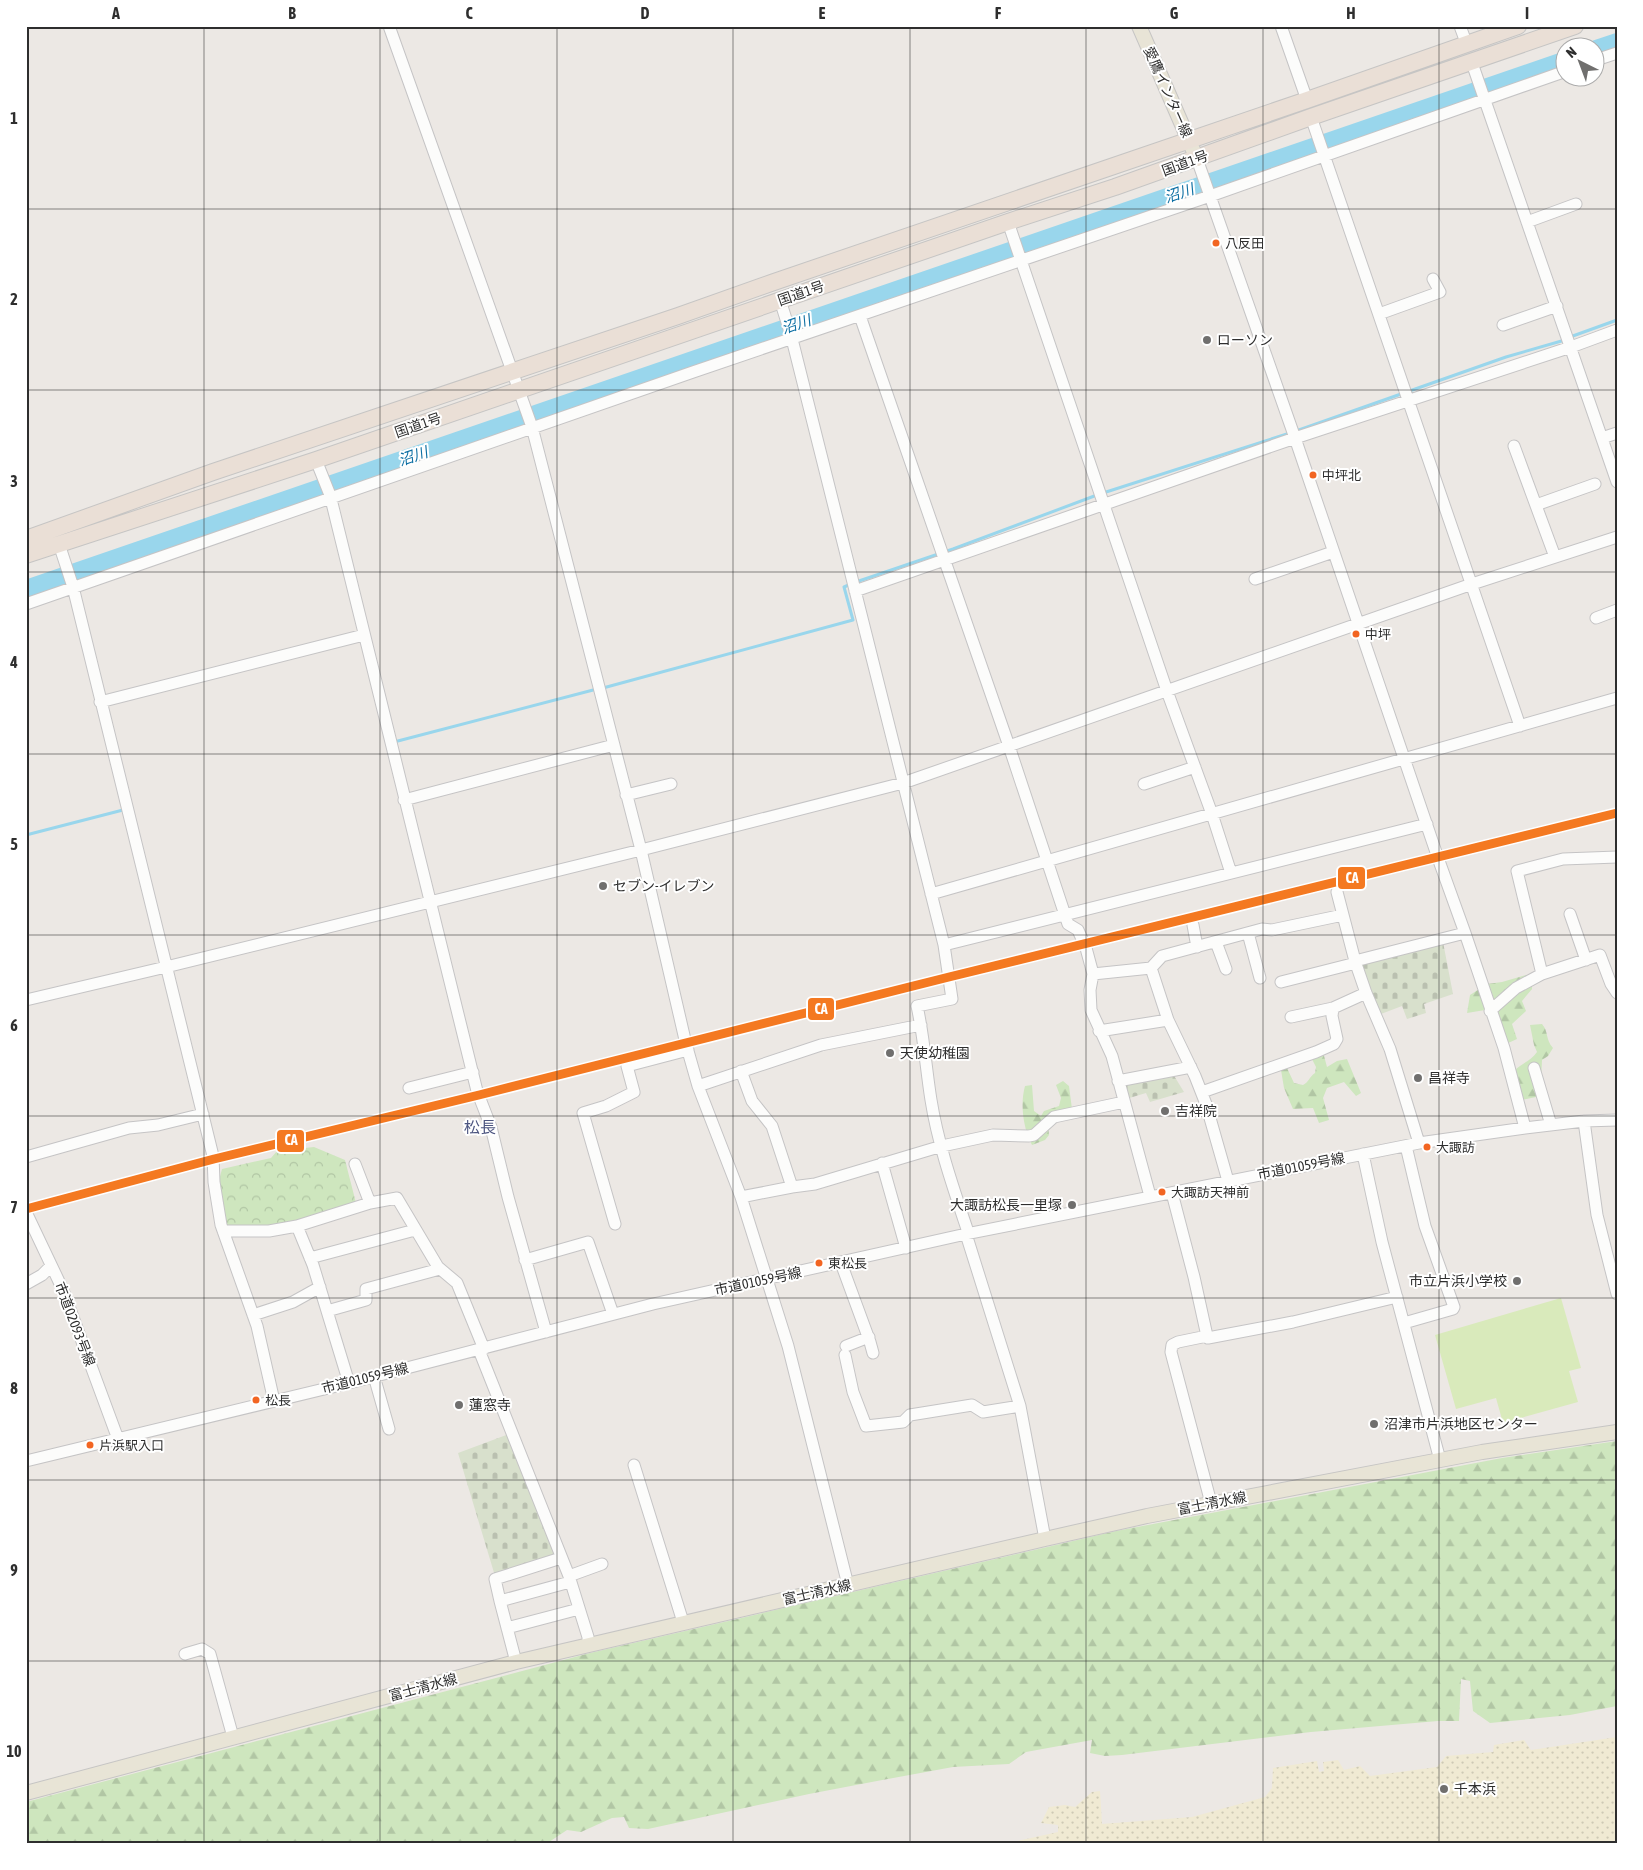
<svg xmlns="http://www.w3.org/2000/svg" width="1643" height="1870" font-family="'Asap Condensed','Noto Sans JP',sans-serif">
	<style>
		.forest { fill: url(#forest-firs) }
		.sand { fill: url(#sand-dots) }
		.cemetery { fill: url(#cemetery-stones) }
		.park { fill: url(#park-crowns) }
		.pitch { fill: #d9eabb }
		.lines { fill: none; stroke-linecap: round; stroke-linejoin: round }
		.stream { stroke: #99d6ec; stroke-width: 3 }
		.river { stroke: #99d6ec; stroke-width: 18 }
		.minor-casing { stroke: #c5c4c5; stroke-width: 13 }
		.major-casing { stroke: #c6c5c4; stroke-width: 16 }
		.highway-casing { stroke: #c6c5c4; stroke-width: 18 }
		.minor { stroke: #fcfcfb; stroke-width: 11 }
		.major { stroke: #e8e4d6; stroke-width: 14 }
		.highway { stroke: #eadfd6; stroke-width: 16 }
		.rail-1-casing { stroke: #fff; stroke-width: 12 }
		.rail-1 { stroke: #f47921; stroke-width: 9 }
		.grid { fill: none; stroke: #2e2e2e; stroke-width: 1; stroke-opacity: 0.55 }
		.bus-dot { fill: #f26522; stroke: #fff; stroke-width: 2 }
		.poi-dot { fill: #706f6e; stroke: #fff; stroke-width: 2 }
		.labels { text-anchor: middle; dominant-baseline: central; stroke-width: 4; stroke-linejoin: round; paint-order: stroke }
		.bus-label { font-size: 13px; fill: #2e2e2e; stroke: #fff; text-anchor: start }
		.street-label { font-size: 14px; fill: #2e2e2e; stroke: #fff }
		.poi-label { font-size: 14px; fill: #2e2e2e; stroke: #fff; text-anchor: start }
		.water-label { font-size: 15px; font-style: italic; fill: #0d6fa3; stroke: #fff }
		.quarter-label { font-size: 16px; fill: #4d5680; stroke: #fff }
		.line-badge { stroke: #fff; stroke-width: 2 }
		.badge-label { font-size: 14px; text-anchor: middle; font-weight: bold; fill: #fff }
		.neatline { fill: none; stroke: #2e2e2e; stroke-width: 2 }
		.grid-label { font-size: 16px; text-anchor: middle; font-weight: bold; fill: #2e2e2e }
	</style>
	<defs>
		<pattern id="forest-firs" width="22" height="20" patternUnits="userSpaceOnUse" patternTransform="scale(1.25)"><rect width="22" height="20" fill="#cee6be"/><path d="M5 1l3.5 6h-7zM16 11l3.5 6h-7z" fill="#b1c6a4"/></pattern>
		<pattern id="sand-dots" width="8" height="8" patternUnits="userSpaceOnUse" patternTransform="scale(1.25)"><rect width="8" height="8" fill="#f0ead3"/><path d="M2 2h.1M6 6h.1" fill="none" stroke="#cec9b5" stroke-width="1.8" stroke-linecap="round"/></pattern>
		<pattern id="cemetery-stones" width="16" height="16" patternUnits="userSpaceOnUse" patternTransform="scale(1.25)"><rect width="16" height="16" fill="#d8e0cc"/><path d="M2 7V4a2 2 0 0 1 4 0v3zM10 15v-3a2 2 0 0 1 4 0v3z" fill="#bac0b0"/></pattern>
		<pattern id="park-crowns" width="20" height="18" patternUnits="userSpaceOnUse" patternTransform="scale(1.25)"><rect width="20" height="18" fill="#cee6be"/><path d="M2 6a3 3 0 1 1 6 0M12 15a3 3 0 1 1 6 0" fill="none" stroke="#b1c6a4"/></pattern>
	</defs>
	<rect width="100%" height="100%" fill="#ece8e4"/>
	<path class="forest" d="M 1526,975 L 1532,980 L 1532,989 L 1522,1001 L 1526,1011 L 1512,1024 L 1517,1039 L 1506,1044 L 1491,1009 L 1467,1013 L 1470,995 L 1487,984 L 1502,982 Z
		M 1542,1024 C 1549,1032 1545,1039 1553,1048 L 1548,1056 L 1542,1060 L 1541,1080 L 1546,1095 L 1521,1100 L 1514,1071 C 1522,1063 1531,1061 1537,1052 L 1534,1045 L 1530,1025 Z
		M 1323,1052 L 1327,1067 L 1337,1061 L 1347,1059 L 1361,1093 L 1356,1096 L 1344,1082 L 1327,1088 L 1323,1098 L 1329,1120 L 1319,1123 L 1313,1108 L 1293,1109 L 1284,1088 L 1281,1070 L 1287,1068 L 1294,1083 L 1303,1085 C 1309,1082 1309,1077 1315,1073 L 1316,1067 L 1312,1059 Z
		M 1063,1081 L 1069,1086 L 1072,1109 L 1048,1125 L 1049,1135 L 1045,1140 L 1032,1145 C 1023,1128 1020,1104 1025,1086 L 1032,1085 L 1034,1111 L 1041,1116 L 1044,1111 L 1059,1106 L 1061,1098 L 1056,1085 Z
		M 1617,1441 L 1617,1706 L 1570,1715 L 1490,1723 L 1473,1711 L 1470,1681 L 1461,1679 L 1459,1721 L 1438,1721 L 1311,1732 L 1122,1755 L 1105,1756 L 1090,1753 L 1092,1740 L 1026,1752 L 1009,1764 L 953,1767 L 877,1781 L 809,1794 L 648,1829 L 629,1828 L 624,1817 L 612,1818 L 581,1832 L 567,1830 L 546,1844 L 26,1844 L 26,1802 L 590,1653 L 1116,1531 L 1502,1458 Z"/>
	<path class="sand" d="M 1617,1737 L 1617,1844 L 1004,1844 L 1058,1832 L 1058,1825 L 1041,1823 L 1049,1807 L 1065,1805 L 1075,1807 L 1092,1792 L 1100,1791 L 1102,1824 L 1192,1817 L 1265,1797 L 1272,1788 L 1273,1768 L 1317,1761 L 1319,1772 L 1324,1771 L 1323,1762 L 1338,1760 L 1344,1770 L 1360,1766 L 1370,1776 L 1437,1767 L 1446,1756 L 1493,1752 L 1494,1745 L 1524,1740 L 1531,1750 Z"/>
	<path class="cemetery" d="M 1443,942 L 1453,994 L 1424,1004 L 1426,1013 L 1407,1019 L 1402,1006 L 1381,1014 L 1361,966 L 1363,963 Z
		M 1173,1074 L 1184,1092 L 1150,1102 L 1146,1093 L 1126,1099 L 1120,1084 Z
		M 509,1434 L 555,1557 L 495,1576 L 458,1453 Z"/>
	<path class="park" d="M 314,1147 L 345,1160 L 356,1203 L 292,1222 L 268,1227 L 225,1227 L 218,1184 L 222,1169 L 271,1158 L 277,1151 Z"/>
	<path class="pitch" d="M 1561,1298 L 1581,1368 L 1569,1371 L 1578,1402 L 1503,1423 L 1496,1398 L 1456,1409 L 1435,1335 Z"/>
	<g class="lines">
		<path class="stream" d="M 1570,337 L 1617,320
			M 1296,431 L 1506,357 L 1565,340
			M 1103,493 L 1290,433
			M 856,582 L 953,549 L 1097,495
			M 603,688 L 853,620 L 844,587 L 851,584
			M 394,742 L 597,689
			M 26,835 L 123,810"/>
		<path class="river" d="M 1596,49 L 1617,42
			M 26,589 L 1566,60"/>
		<defs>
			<path id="minor" d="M 389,26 L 532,427 L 641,850 L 686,1044 L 698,1086 L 741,1197 L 788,1346 L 848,1585
				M 1281,26 L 1307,100
				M 1460,26 L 1467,45
				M 1596,60 L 1617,53
				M 1472,63 L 1617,482
				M 1311,117 L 1520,726
				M 1197,159 L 1295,438 L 1438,858 L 1465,933 L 1504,1048 L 1525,1128
				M 1008,222 L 1167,691 L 1212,814 L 1231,873
				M 1527,222 L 1576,204
				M 780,300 L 791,335 L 944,945 L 952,999 L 917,1006 C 924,1037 926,1069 931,1100 C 938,1144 953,1187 967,1229 L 966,1234 L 1020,1406 L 1045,1539
				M 1379,314 L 1440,292 L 1433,279
				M 860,316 L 1009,746 L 1068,924 L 1078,930 L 1086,948 L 1093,974 L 1090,990 L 1091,1010 L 1112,1056 L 1150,1196
				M 1503,325 L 1557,306
				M 1602,438 L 1617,433
				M 1514,446 L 1555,557
				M 316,460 L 330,495 L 477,1091 L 491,1127 L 508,1197 L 546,1332
				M 1536,505 L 1595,484
				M 59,544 L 73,587 L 213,1156 L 214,1182 L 221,1225 L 257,1326 L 274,1401
				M 1255,579 L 1333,552
				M 855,591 L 1295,438 L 1571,347 L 1617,330
				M 26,604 L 693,372 L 1210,196 L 1566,71
				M 1596,618 L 1617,610
				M 100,702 L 364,635
				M 1144,784 L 1195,767
				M 626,795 L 671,784
				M 404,800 L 614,745
				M 1617,857 L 1563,859 L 1517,871 L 1542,974 L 1600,955 L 1611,984 L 1617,993
				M 1337,892 L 1355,961 L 1366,993 L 1390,1049 L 1419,1143
				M 931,894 L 1617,698
				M 1570,914 L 1586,960
				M 1193,925 L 1197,947
				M 1248,933 L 1260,978
				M 1216,942 L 1226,969
				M 944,945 L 1427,824
				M 1355,961 L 1465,933
				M 1151,968 L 1162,956 L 1262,929 L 1272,930 L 1343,915
				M 1093,974 L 1151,968 L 1168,1020 L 1195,1076 L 1206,1104 L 1228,1181
				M 1281,982 L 1356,963
				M 26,1000 L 166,967 L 641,850 L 903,783 L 1472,584 L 1617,537
				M 1490,1011 L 1516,988 L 1542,974
				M 1291,1017 L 1333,1008 L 1366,993
				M 1099,1031 L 1168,1020
				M 1534,1068 L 1551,1125
				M 741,1071 L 752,1101 L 772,1126 L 792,1187 L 741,1197
				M 1118,1081 L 1191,1067
				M 698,1086 L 821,1045 L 921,1025
				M 409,1088 L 473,1072
				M 1202,1092 L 1316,1052 L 1334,1044 L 1337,1039 L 1332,1016 L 1333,1008
				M 1584,1121 L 1597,1215 L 1617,1294
				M 1363,1154 L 1382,1242 L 1440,1460
				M 26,1157 L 129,1128 L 158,1125 L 203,1114
				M 882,1163 L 906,1248
				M 355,1164 L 370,1203
				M 792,1187 L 815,1184 L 942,1146 L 993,1135 L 1029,1136 L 1034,1135 L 1054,1117 L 1124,1102
				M 1172,1193 L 1194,1277 L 1207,1336 L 1178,1342 L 1172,1345 L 1171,1352 L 1211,1503
				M 26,1212 L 63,1290 L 118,1439
				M 615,1224 L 583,1113 L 606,1106 L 634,1092 L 627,1066 L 688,1050
				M 297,1226 L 370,1203 L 397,1198 L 438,1267 L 457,1283 L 484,1349
				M 223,1231 L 269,1231 L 297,1226 L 313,1265 L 349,1383
				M 310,1258 L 415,1230
				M 525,1260 L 588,1242 L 613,1314
				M 841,1263 L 870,1342 L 873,1353
				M 26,1284 L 42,1275 L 51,1266
				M 327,1311 L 366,1300 L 366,1289 L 440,1269
				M 253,1315 L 293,1302 L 320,1287
				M 1404,1323 L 1453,1309 L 1454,1307 L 1425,1226 L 1406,1146
				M 1207,1336 L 1208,1338 L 1293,1322 L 1397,1297
				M 846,1346 L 869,1337
				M 479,1350 L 569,1576 L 588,1637 L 588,1644
				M 845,1355 L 853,1392 L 866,1426 L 903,1422 L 910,1415 L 972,1405 L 983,1412 L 1020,1406
				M 374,1376 L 389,1429
				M 26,1461 L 349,1383 L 653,1304 L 966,1234 L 1419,1143 L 1525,1128 L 1584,1121 L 1617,1120
				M 634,1465 L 683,1622
				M 569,1576 L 602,1564
				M 500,1601 L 495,1579 L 561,1558
				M 507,1628 L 579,1609
				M 185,1654 L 202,1649 L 210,1654 L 233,1737
				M 516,1662 L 500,1601 L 570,1582"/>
			<path id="major" d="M 1139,26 L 1197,159
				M 26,1793 L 516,1662 L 1045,1539 L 1147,1516 L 1482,1452 L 1617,1432"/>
			<path id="highway" d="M 26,539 L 213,472 L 678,316 L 774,282 L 1307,100 L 1518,26
				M 26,555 L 316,460 L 1008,222 L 1115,187 L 1311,117 L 1575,26"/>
		</defs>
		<use href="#minor" class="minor-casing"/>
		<use href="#major" class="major-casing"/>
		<use href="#highway" class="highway-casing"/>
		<use href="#minor" class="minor"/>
		<use href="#major" class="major"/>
		<use href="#highway" class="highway"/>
		<defs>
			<path id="rail-1" d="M 26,1209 L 214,1159 L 479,1095 L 949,977 L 1617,813"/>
		</defs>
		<use href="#rail-1" class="rail-1-casing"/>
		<use href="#rail-1" class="rail-1"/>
	</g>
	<path class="grid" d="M 204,26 L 204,1844M 380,26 L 380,1844M 557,26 L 557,1844M 733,26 L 733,1844M 910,26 L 910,1844M 1086,26 L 1086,1844M 1263,26 L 1263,1844M 1439,26 L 1439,1844M 26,209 L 1617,209M 26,390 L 1617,390M 26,572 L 1617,572M 26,754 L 1617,754M 26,935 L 1617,935M 26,1116 L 1617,1116M 26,1298 L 1617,1298M 26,1480 L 1617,1480M 26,1661 L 1617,1661"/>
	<g class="bus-dot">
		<circle cx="1216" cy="243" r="4.5"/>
		<circle cx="1313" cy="475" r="4.5"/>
		<circle cx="1356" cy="634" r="4.5"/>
		<circle cx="1427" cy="1147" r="4.5"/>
		<circle cx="1162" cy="1192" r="4.5"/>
		<circle cx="819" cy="1263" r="4.5"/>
		<circle cx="256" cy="1400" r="4.5"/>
		<circle cx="90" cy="1445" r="4.5"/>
	</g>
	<g class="poi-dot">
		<circle cx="1207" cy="340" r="5"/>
		<circle cx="603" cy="886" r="5"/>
		<circle cx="890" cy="1053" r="5"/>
		<circle cx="1418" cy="1078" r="5"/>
		<circle cx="1165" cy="1111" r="5"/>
		<circle cx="1072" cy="1205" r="5"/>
		<circle cx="1517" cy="1281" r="5"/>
		<circle cx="459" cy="1405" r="5"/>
		<circle cx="1374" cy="1424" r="5"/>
		<circle cx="1444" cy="1789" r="5"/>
	</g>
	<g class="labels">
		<g class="bus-label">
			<text x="1225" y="243">八反田</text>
			<text x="1322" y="475">中坪北</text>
			<text x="1365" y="634">中坪</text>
			<text x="1436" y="1147">大諏訪</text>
			<text x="1171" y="1192">大諏訪天神前</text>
			<text x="828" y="1263">東松長</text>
			<text x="265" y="1400">松長</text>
			<text x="99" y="1445">片浜駅入口</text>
		</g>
		<g class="street-label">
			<text transform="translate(1168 92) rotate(66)">愛鷹インター線</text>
			<text transform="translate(1185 163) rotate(-20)">国道1号</text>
			<text transform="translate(801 293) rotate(-19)">国道1号</text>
			<text transform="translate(418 425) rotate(-19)">国道1号</text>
			<text transform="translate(1301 1166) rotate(-11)">市道01059号線</text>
			<text transform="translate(758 1281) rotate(-12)">市道01059号線</text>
			<text transform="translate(75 1324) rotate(69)">市道02093号線</text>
			<text transform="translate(365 1378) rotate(-14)">市道01059号線</text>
			<text transform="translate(1212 1503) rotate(-11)">富士清水線</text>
			<text transform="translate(817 1592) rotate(-13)">富士清水線</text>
			<text transform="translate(423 1687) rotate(-15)">富士清水線</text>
		</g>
		<g class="poi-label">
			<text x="1217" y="340">ローソン</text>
			<text x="613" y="886">セブン-イレブン</text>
			<text x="900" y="1053">天使幼稚園</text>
			<text x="1428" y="1078">昌祥寺</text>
			<text x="1175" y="1111">吉祥院</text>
			<text x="1062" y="1205" text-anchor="end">大諏訪松長一里塚</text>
			<text x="1507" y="1281" text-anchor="end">市立片浜小学校</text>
			<text x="469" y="1405">蓮窓寺</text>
			<text x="1384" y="1424">沼津市片浜地区センター</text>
			<text x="1454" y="1789">千本浜</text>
		</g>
		<g class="water-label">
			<text transform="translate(1179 193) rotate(-19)">沼川</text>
			<text transform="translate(796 324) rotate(-19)">沼川</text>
			<text transform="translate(413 456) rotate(-19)">沼川</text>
		</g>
		<g class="quarter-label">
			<text x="480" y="1127">松長</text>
		</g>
	</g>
	<g class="line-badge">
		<rect x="1337" y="866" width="29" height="24" rx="5" fill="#f47921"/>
		<rect x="807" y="997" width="28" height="24" rx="5" fill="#f47921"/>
		<rect x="276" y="1129" width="29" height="24" rx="5" fill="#f47921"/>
	</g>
	<g class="badge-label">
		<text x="1352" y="883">CA</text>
		<text x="821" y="1014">CA</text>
		<text x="291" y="1145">CA</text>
	</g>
	<rect width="1643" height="1870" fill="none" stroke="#ffffff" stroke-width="55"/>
	<g transform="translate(1580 62) rotate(318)"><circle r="24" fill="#ffffff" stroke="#ababab"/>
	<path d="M0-4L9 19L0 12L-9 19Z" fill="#706f6e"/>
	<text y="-8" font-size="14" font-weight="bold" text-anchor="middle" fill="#2e2e2e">N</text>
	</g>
	<rect x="28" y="28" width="1588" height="1814" class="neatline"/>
	<g class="grid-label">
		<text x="116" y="19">A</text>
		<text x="292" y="19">B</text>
		<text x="469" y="19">C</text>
		<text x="645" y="19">D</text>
		<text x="822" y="19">E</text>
		<text x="998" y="19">F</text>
		<text x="1174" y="19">G</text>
		<text x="1351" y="19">H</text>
		<text x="1527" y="19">I</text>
		<text x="14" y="124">1</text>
		<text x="14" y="305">2</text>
		<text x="14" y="487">3</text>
		<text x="14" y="668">4</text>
		<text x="14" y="850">5</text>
		<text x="14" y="1031">6</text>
		<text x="14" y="1213">7</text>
		<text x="14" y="1394">8</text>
		<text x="14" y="1576">9</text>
		<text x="14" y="1757">10</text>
	</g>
</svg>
